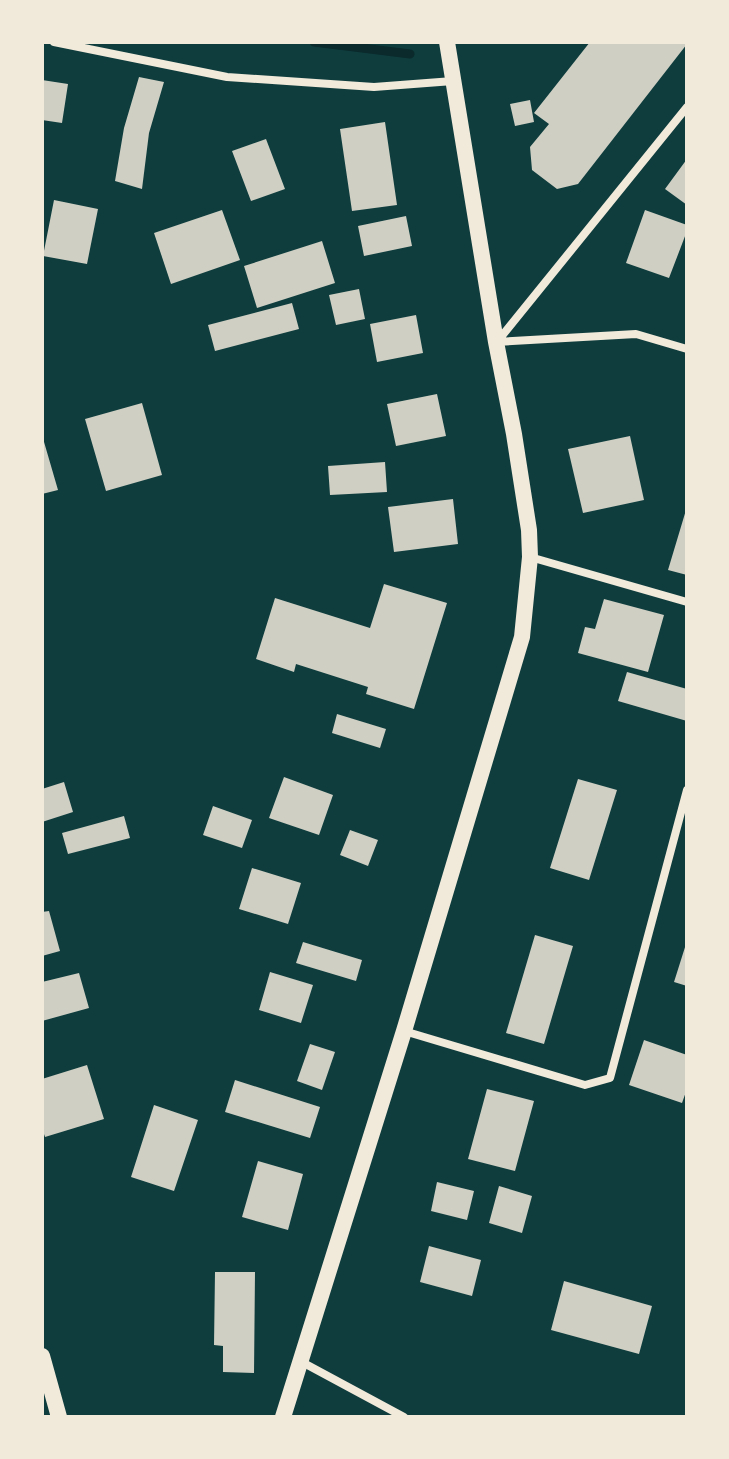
<svg xmlns="http://www.w3.org/2000/svg" width="729" height="1459" font-family="'Nunito Sans',sans-serif">
	<style>
		.lines { fill: none; stroke-linecap: round; stroke-linejoin: round }
		.stream { stroke: #0a2a2b; stroke-width: 9 }
		.building { fill: #cfcfc3 }
		.minor { stroke: #f1e9da; stroke-width: 8 }
		.secondary { stroke: #f1e9da; stroke-width: 16 }
	</style>
	<rect width="100%" height="100%" fill="#0f3d3e"/>
	<g class="lines">
		<path class="stream" d="M 314,42 L 410,54"/>
	</g>
	<path class="building" d="M 590,42 L 687,42 L 687,44 L 578,184 L 557,189 L 532,170 L 530,147 L 549,124 L 534,113 Z
		M 139,77 L 164,82 L 149,133 L 142,189 L 115,181 L 124,128 Z
		M 42,80 L 68,84 L 62,123 L 42,120 Z
		M 530,100 L 534,122 L 515,126 L 510,104 Z
		M 385,122 L 397,205 L 352,211 L 340,129 Z
		M 266,139 L 285,189 L 251,201 L 232,151 Z
		M 687,159 L 687,205 L 665,189 Z
		M 54,200 L 98,209 L 87,264 L 43,256 Z
		M 222,210 L 240,260 L 171,284 L 154,233 Z
		M 645,210 L 687,225 L 687,231 L 669,278 L 626,263 Z
		M 406,216 L 412,246 L 364,256 L 358,226 Z
		M 322,241 L 335,283 L 257,308 L 244,266 Z
		M 359,289 L 365,319 L 336,325 L 329,295 Z
		M 292,303 L 299,329 L 215,351 L 208,325 Z
		M 416,315 L 423,353 L 377,362 L 370,324 Z
		M 437,394 L 446,436 L 396,446 L 387,404 Z
		M 142,403 L 162,475 L 106,491 L 85,419 Z
		M 42,435 L 58,490 L 42,494 Z
		M 630,436 L 644,500 L 583,513 L 568,449 Z
		M 385,462 L 387,492 L 330,495 L 328,466 Z
		M 453,499 L 458,544 L 394,552 L 388,507 Z
		M 686,510 L 687,510 L 687,575 L 668,570 Z
		M 384,584 L 447,603 L 414,709 L 366,694 L 368,687 L 296,664 L 294,672 L 256,659 L 275,598 L 370,628 Z
		M 604,599 L 664,615 L 648,672 L 578,653 L 585,627 L 595,629 Z
		M 627,672 L 687,689 L 687,721 L 618,701 Z
		M 337,714 L 386,729 L 380,748 L 332,733 Z
		M 284,777 L 333,795 L 319,835 L 269,818 Z
		M 578,779 L 617,790 L 589,880 L 550,868 Z
		M 64,782 L 73,812 L 42,822 L 42,789 Z
		M 213,806 L 252,820 L 242,848 L 203,835 Z
		M 124,816 L 130,838 L 68,854 L 62,833 Z
		M 350,830 L 378,840 L 368,866 L 340,855 Z
		M 252,868 L 301,883 L 288,924 L 239,909 Z
		M 49,911 L 60,951 L 42,956 L 42,912 Z
		M 535,935 L 573,946 L 544,1044 L 506,1033 Z
		M 303,942 L 362,960 L 356,981 L 296,963 Z
		M 686,944 L 687,944 L 687,986 L 674,982 Z
		M 270,972 L 313,985 L 301,1023 L 259,1010 Z
		M 79,973 L 89,1008 L 42,1021 L 42,982 Z
		M 644,1040 L 687,1055 L 687,1089 L 682,1103 L 629,1085 Z
		M 310,1044 L 335,1052 L 322,1090 L 297,1081 Z
		M 87,1065 L 104,1119 L 45,1137 L 42,1128 L 42,1079 Z
		M 235,1080 L 320,1107 L 310,1138 L 225,1112 Z
		M 487,1089 L 534,1101 L 515,1171 L 468,1159 Z
		M 154,1105 L 198,1120 L 174,1191 L 131,1177 Z
		M 258,1161 L 303,1174 L 288,1230 L 242,1217 Z
		M 437,1182 L 474,1191 L 467,1220 L 431,1211 Z
		M 499,1186 L 532,1196 L 522,1233 L 489,1223 Z
		M 429,1246 L 481,1260 L 472,1296 L 420,1282 Z
		M 215,1272 L 255,1272 L 254,1373 L 223,1372 L 223,1346 L 214,1345 Z
		M 564,1281 L 652,1306 L 639,1354 L 551,1330 Z"/>
	<g class="lines">
		<path class="minor" d="M 54,42 L 227,77 L 374,87 L 453,81
			M 496,342 L 636,334 L 687,349
			M 497,342 L 687,107
			M 530,557 L 687,602
			M 404,1031 L 585,1085 L 610,1078 L 687,790
			M 300,1361 L 404,1417"/>
		<path class="secondary" d="M 42,1356 L 59,1417
			M 283,1417 L 404,1031 L 522,637 L 530,557 L 529,530 L 514,434 L 496,342 L 447,42"/>
	</g>
	<rect width="729" height="1459" fill="none" stroke="#f1e9da" stroke-width="88"/>
</svg>
